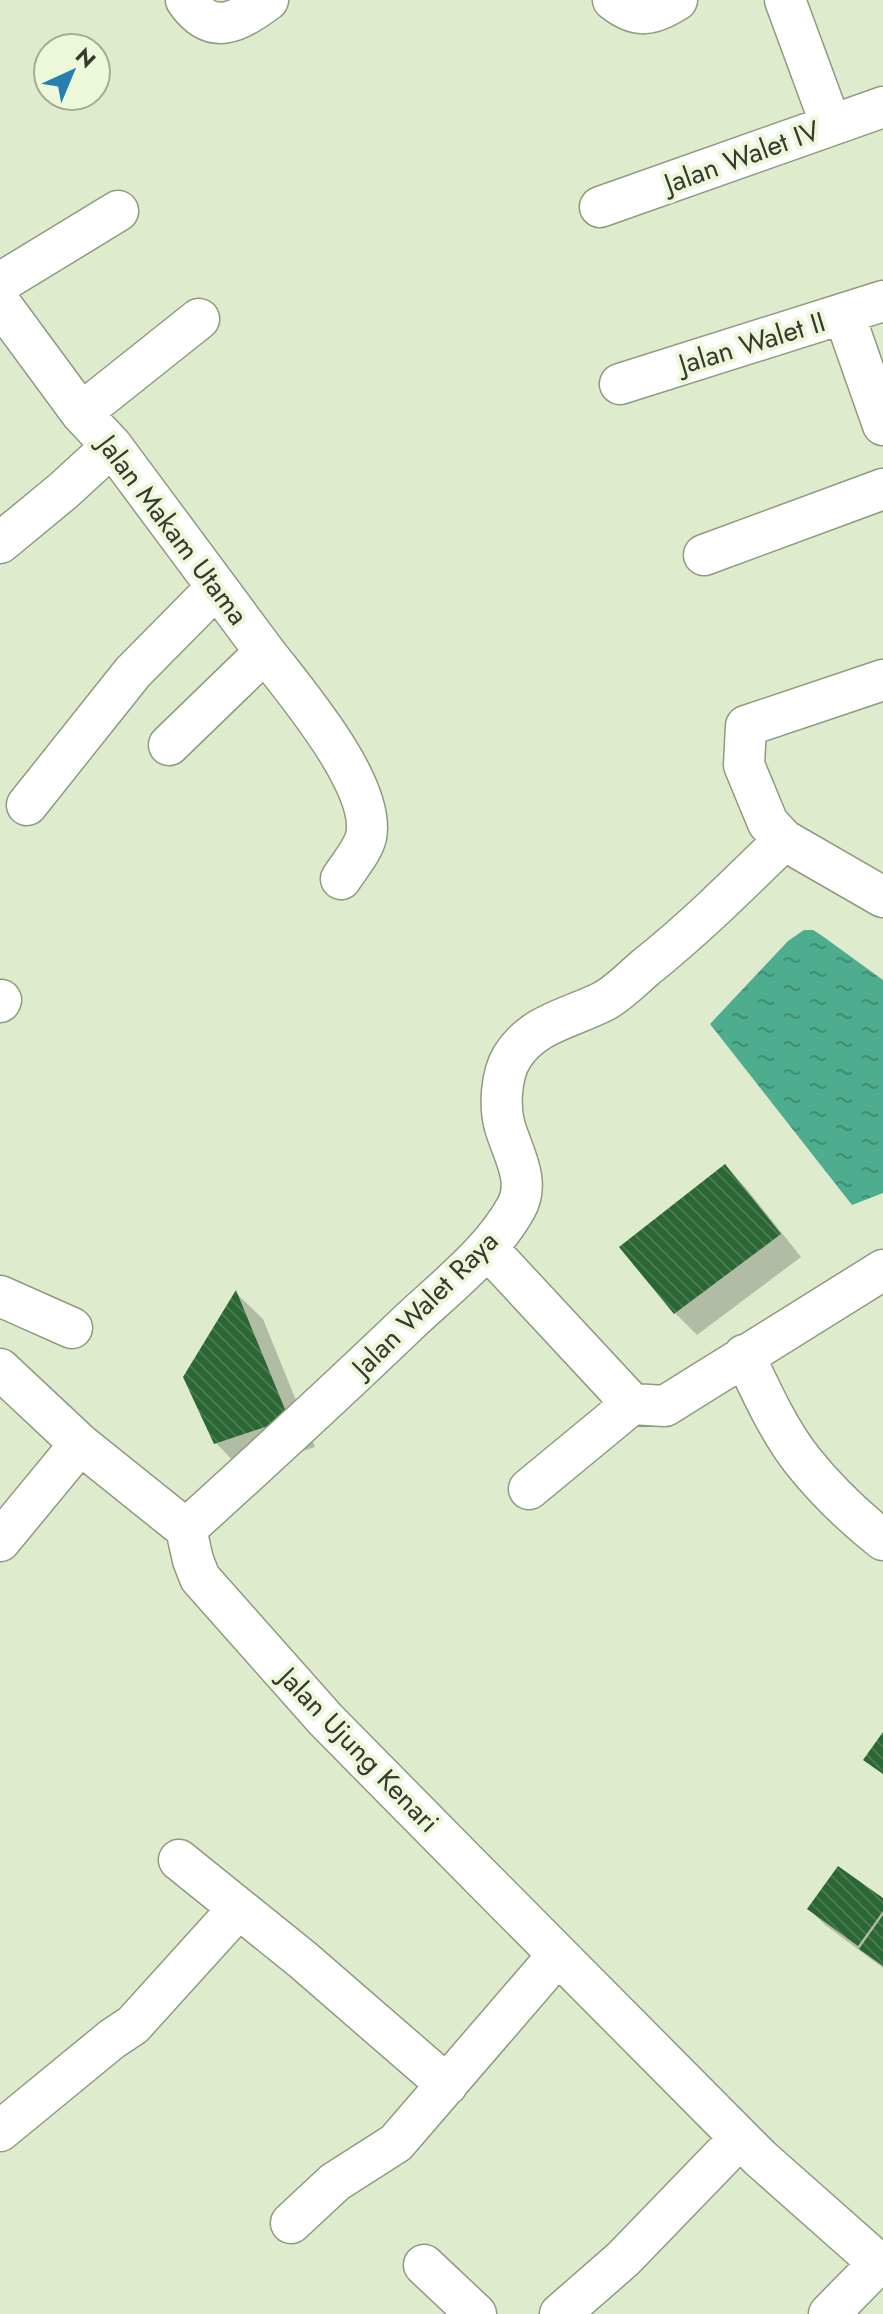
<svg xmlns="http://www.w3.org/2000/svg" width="883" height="2314" font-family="Jost,sans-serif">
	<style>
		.water { fill: url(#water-ripples) }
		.shadow { fill: #0003 }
		.building { fill: url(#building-back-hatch) }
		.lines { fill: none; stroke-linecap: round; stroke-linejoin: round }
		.minor-casing { stroke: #909a7f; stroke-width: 43 }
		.minor { stroke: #fff; stroke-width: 40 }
		.labels { text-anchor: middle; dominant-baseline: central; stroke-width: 8; stroke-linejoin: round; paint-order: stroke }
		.street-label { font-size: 28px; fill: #353a2e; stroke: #edf8da }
	</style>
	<defs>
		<pattern id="water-ripples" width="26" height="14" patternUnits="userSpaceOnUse" patternTransform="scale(2)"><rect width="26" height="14" fill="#4dad8e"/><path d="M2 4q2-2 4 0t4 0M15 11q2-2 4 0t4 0" fill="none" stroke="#418e74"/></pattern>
		<pattern id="building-back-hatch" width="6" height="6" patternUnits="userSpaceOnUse" patternTransform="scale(2)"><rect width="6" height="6" fill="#2a6734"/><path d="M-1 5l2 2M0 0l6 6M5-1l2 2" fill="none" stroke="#487a50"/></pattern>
	</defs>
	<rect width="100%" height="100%" fill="#dfebcd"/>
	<path class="water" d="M 804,930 L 813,930 L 821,935 L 883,980 L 883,1193 L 852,1205 L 710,1024 L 788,941 Z"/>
	<path class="shadow" d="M 725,1167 L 746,1188 L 801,1257 L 697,1335 L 675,1313 Z
		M 236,1293 L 263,1319 L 315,1447 L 243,1471 L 216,1443 Z
		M 883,1900 L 883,1968 L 824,1924 L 809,1909 Z"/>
	<path class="building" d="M 725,1164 L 781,1234 L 674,1314 L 619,1247 Z
		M 236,1290 L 289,1419 L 214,1444 L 183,1377 Z
		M 883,1732 L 883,1774 L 863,1760 Z
		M 838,1866 L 883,1898 L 883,1911 L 858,1946 L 807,1909 Z
		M 883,1915 L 883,1966 L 859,1949 Z"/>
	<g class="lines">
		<defs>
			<path id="minor" d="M 186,0 C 212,38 238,22 268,0
				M 613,0 C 638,20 652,15 677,0
				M 785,0 L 831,125
				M 600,207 L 883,107
				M 0,283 L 118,211
				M 0,303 L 81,413 L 112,446 L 265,652 L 169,745
				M 844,314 L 883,425
				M 620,384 L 883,301
				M 81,413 L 199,319
				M 0,543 L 63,491 L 112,446
				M 704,555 L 883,489
				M 265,652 C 295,691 377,786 366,837 C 362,852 349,866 341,879
				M 883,680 L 746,726 L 744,765 L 768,823 L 784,840 L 883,897
				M 27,805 L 133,672 L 216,588
				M 0,1002 L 1,1000
				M 487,1248 L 632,1404 L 665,1406 L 883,1270
				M 0,1296 L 72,1328
				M 744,1355 C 761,1391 778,1429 802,1460 C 825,1489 854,1517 883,1540
				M 0,1369 L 80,1444 L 186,1529
				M 529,1489 L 632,1404
				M 186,1529 L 193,1560 L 200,1578 L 326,1720 L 474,1870 L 760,2158 L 883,2267
				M 186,1529 C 261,1461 335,1393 408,1323 C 445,1288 490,1254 516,1208 C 531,1181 513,1154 505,1127 C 499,1107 501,1075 512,1057 C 533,1023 571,1018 604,1001 C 619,993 633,978 646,967 C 695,928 739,884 784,840
				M 0,1541 L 80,1444
				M 179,1860 L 303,1960 L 447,2085
				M 0,2131 L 112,2039 L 133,2025 L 238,1909
				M 291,2223 L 335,2182 L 396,2143 L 558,1955
				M 424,2265 L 476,2314
				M 560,2314 L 623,2259 L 740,2138
				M 829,2314 L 878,2264"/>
		</defs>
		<use href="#minor" class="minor-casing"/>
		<use href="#minor" class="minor"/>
	</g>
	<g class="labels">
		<g class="street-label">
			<text transform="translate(742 157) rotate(-20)">Jalan Walet IV</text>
			<text transform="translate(752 343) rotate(-17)">Jalan Walet II</text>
			<text transform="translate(173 530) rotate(53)">Jalan Makam Utama</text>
			<text transform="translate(425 1304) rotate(-45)">Jalan Walet Raya</text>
			<text transform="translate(359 1750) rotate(46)">Jalan Ujung Kenari</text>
		</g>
	</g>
	<g transform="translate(72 72) rotate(44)"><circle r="38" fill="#edf8da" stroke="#a3ac95" stroke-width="2"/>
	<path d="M0-6L14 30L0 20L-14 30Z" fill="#267fae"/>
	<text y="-12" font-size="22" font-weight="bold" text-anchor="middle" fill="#353a2e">N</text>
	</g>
</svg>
